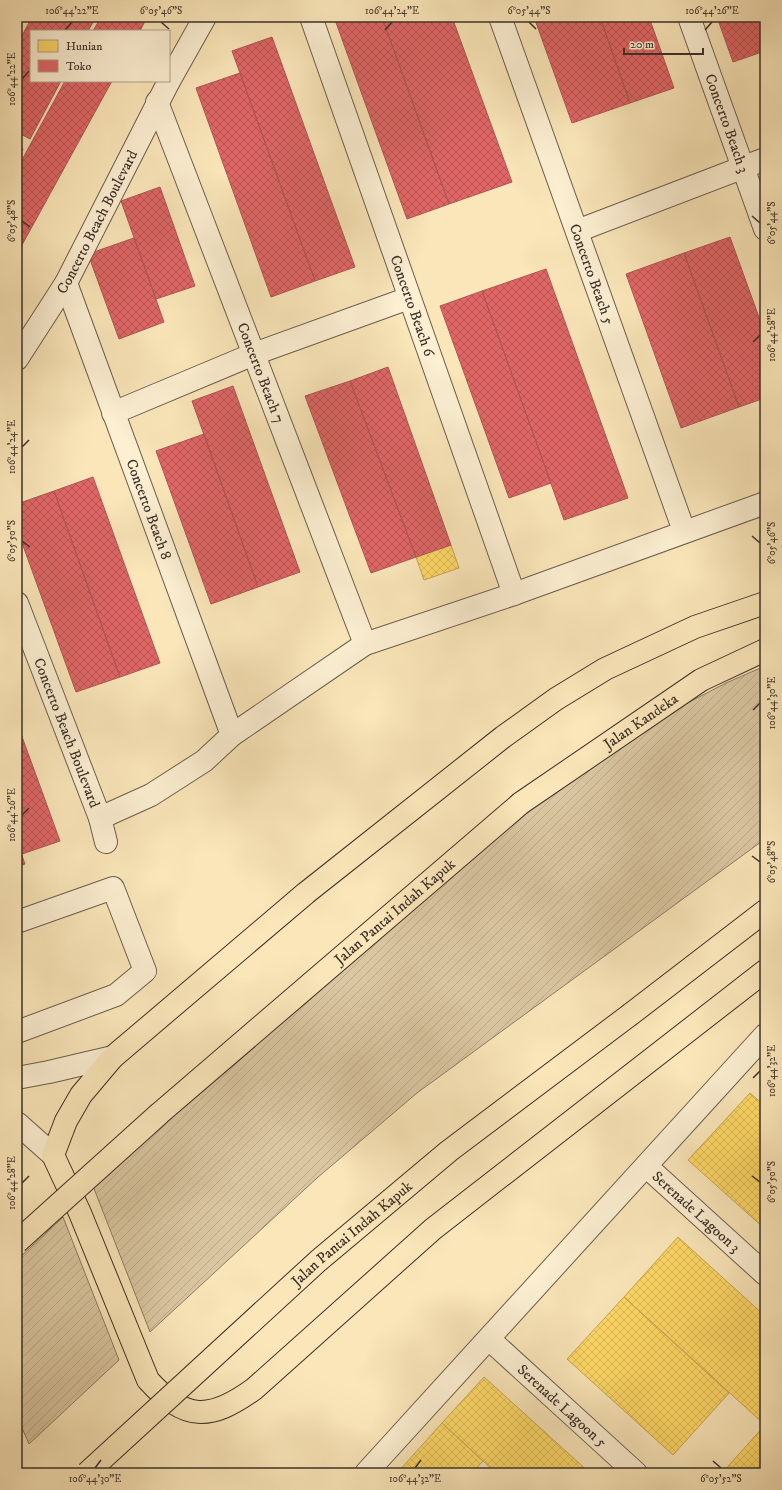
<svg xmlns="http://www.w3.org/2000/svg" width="782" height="1490" font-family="'IM FELL DW Pica',serif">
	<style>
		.garden { fill: url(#garden-furrows); stroke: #8a7c65 }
		.homes { fill: url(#homes-cross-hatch); stroke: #c4a654 }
		.shops { fill: url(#shops-cross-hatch); stroke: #ae5654 }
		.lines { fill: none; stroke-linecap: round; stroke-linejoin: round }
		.minor-casing { stroke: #6b5e4d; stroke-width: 24 }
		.major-casing { stroke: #3b3029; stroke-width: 24 }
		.minor { stroke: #fcefd2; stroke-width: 22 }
		.major { stroke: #fae6b9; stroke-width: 22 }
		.major-bridge-casing { stroke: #3b3029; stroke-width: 24; stroke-linecap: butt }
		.major-bridge { stroke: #fae6b9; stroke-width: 22 }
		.ticks { fill: none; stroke: #3b3029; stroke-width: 1.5 }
		.labels { text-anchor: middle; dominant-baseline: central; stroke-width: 4; stroke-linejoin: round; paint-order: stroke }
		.street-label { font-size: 15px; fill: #3b3029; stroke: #fcefd2 }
		.neatline { fill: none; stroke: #3b3029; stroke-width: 1.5 }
		.ticks-label { font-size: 10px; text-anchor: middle; fill: #3b3029 }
	</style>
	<defs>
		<pattern id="garden-furrows" width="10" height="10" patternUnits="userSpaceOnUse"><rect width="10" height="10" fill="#dac7a1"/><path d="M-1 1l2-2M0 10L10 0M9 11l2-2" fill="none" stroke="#bcab8b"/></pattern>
		<pattern id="homes-cross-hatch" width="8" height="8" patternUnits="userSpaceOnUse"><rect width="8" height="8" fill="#ffd966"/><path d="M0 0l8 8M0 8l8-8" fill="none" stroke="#dbbb58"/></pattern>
		<pattern id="shops-cross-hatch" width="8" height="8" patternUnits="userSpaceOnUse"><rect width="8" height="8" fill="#e06666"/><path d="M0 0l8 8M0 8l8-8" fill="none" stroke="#b75454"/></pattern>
	</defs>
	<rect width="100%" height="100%" fill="#fae6b9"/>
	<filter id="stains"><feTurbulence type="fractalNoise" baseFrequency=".005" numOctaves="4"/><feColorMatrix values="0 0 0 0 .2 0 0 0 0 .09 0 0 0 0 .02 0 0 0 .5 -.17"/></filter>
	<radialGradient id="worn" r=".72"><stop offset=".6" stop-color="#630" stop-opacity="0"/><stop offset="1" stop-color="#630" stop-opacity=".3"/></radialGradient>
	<path class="garden" d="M 765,666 L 765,839 L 417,1093 L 317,1178 L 150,1332 L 93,1186 L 520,816 L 668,713 L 726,683 Z
		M 63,1217 L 119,1360 L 29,1444 L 17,1416 L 17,1260 Z"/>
	<path class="homes" d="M 451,545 L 459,568 L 424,580 L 416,557 Z
		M 750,1093 L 765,1106 L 765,1229 L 688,1160 Z
		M 678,1237 L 765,1316 L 765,1425 L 624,1297 Z
		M 624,1297 L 729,1393 L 673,1455 L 567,1359 Z
		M 484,1377 L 590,1473 L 496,1473 L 483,1461 L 442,1423 Z
		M 442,1423 L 483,1461 L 472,1473 L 397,1473 Z
		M 765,1425 L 765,1473 L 722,1473 Z"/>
	<path class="shops" d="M 32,17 L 96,17 L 88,31 L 31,31 L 31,81 L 61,81 L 30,139 L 17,132 L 17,45 Z
		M 101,17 L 147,17 L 140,31 L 93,31 Z
		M 334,17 L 382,17 L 449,204 L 407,219 Z
		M 382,17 L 452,17 L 512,182 L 449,204 Z
		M 534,17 L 600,17 L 630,103 L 572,123 Z
		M 600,17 L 649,17 L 674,88 L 630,103 Z
		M 717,17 L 765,17 L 765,51 L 733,62 Z
		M 272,37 L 355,267 L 315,281 L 232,51 Z
		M 240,73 L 315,281 L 271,297 L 196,88 Z
		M 65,81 L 112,81 L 17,254 L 17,169 Z
		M 17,146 L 23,149 L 17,159 Z
		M 160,187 L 195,286 L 156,299 L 121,201 Z
		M 730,237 L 765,334 L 765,398 L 739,407 L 684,253 Z
		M 134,238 L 164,322 L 119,339 L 88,254 Z
		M 684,253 L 739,407 L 681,428 L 626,274 Z
		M 546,269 L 628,498 L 564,520 L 482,291 Z
		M 482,291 L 551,483 L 509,498 L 440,306 Z
		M 388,367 L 451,545 L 416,557 L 350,381 Z
		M 350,381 L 416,557 L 371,573 L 305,396 Z
		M 233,386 L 300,572 L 258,587 L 192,401 Z
		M 204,434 L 258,587 L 211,604 L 156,451 Z
		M 93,477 L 160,663 L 120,677 L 54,491 Z
		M 54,491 L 120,677 L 76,692 L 17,529 L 17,504 Z
		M 17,723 L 60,841 L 22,854 L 17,842 Z
		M 17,842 L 25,864 L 17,867 Z"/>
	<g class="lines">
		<defs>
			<g id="minor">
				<path id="s1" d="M 311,17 L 514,594"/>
				<path id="s2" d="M 500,17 L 684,531"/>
				<path id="s3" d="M 689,17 L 765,229"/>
				<path d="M 169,81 L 205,17"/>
				<path id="s4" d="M 157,102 L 365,644"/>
				<path d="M 577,231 L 765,159"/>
				<path id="s5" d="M 66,283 L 232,735"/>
				<path id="s6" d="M 17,359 L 66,283 L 169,81"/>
				<path d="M 113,413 L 254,354 L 409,298"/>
				<path id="s7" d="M 17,603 L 100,818 L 106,842"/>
				<path d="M 100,818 L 151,795 L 204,761 L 232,735 L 365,644 L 514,594 L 765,503"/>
				<path d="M 17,922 L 113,888 L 145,971 L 116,995 L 17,1032"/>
				<path d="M 17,1078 L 49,1072 L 113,1057"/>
				<path d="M 17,1123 L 53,1155"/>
				<path id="s8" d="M 646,1166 L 765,1274"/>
				<path id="s9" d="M 489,1339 L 636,1473"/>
				<path d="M 366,1473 L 765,1035"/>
			</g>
			<g id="major">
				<path d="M 765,603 L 695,627 L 605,669 L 556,699 L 503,737 L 306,893 L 113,1057 L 81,1095 L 66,1121 L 53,1155 L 80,1213 L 148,1380 C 185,1421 210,1421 254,1389 L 433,1229 L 765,971"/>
				<path id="s10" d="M 521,803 L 701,680 L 765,650"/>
				<path d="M 631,1014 L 765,911"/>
			</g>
		</defs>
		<use href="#minor" class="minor-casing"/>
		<use href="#major" class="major-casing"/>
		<use href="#minor" class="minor"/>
		<use href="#major" class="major"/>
		<defs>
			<g id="major-bridge">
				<path id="s11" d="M 17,1242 L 160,1113 L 521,803"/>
				<path id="s12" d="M 87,1473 L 318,1261 L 449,1151 L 631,1014"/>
			</g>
		</defs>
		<use href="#major-bridge" class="major-bridge-casing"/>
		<use href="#major-bridge" class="major-bridge"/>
	</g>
	<path class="ticks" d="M 161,22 L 169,29M 529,22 L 536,29M 65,30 L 72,22M 385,30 L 392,22M 705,30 L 712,22M 22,79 L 29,71M 752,216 L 760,223M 22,221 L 30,227M 753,342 L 760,335M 22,447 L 29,440M 752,536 L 760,543M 22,541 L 30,547M 753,710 L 760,703M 22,815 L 29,808M 752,856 L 760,862M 753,1078 L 760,1071M 752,1176 L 760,1182M 22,1183 L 29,1176M 713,1461 L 721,1468M 95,1468 L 101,1460M 415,1468 L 421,1460"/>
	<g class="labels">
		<g class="street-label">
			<text stroke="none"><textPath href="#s3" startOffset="113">Concerto Beach 3</textPath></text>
			<text stroke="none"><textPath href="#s6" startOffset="159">Concerto Beach Boulevard</textPath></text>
			<text stroke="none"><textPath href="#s2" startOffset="273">Concerto Beach 5</textPath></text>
			<text stroke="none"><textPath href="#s1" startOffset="306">Concerto Beach 6</textPath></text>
			<text stroke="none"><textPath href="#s4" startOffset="290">Concerto Beach 7</textPath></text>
			<text stroke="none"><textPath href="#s5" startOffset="241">Concerto Beach 8</textPath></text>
			<text stroke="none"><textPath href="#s10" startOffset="145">Jalan Kandeka</textPath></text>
			<text stroke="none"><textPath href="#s7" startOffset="139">Concerto Beach Boulevard</textPath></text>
			<text stroke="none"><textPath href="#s11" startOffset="502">Jalan Pantai Indah Kapuk</textPath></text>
			<text stroke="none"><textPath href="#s8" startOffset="68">Serenade Lagoon 3</textPath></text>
			<text stroke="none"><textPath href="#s12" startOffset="357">Jalan Pantai Indah Kapuk</textPath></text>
			<text stroke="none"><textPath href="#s9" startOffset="99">Serenade Lagoon 5</textPath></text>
		</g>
	</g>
	<rect width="782" height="1490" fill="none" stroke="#fae6b9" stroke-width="44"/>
	<rect x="30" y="30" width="140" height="52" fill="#fcefd2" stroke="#afa38e"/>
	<rect x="38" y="40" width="20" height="12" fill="#ffd966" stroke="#afa38e"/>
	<text x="66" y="50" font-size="12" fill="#3b3029">Hunian</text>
	<rect x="38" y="60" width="20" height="12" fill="#e06666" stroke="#afa38e"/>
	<text x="66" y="70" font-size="12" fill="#3b3029">Toko</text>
	<path d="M624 48v6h79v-6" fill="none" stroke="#3b3029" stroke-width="2"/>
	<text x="630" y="48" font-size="12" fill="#3b3029" stroke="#fcefd2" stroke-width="3" paint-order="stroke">20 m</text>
	<rect x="22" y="22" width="738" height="1446" class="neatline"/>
	<g class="ticks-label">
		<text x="72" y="14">106°44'22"E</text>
		<text x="161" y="14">6°05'46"S</text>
		<text x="392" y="14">106°44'24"E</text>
		<text x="529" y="14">6°05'44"S</text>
		<text x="712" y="14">106°44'26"E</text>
		<text transform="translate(11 79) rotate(-90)" y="4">106°44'22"E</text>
		<text transform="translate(11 221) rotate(-90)" y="4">6°05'48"S</text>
		<text transform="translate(771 223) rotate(-90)" y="4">6°05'44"S</text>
		<text transform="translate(771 335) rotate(-90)" y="4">106°44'28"E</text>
		<text transform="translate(11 447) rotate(-90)" y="4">106°44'24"E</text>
		<text transform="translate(11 541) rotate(-90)" y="4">6°05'50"S</text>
		<text transform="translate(771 543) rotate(-90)" y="4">6°05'46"S</text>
		<text transform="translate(771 703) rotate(-90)" y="4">106°44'30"E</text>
		<text transform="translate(11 815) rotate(-90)" y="4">106°44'26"E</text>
		<text transform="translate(771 862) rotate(-90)" y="4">6°05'48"S</text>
		<text transform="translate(771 1071) rotate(-90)" y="4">106°44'32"E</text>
		<text transform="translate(771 1182) rotate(-90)" y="4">6°05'50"S</text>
		<text transform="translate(11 1183) rotate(-90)" y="4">106°44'28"E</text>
		<text x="95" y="1482">106°44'30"E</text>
		<text x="415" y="1482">106°44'32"E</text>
		<text x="721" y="1482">6°05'52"S</text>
	</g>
	<rect width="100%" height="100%" filter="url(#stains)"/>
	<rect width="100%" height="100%" fill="url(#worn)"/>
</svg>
